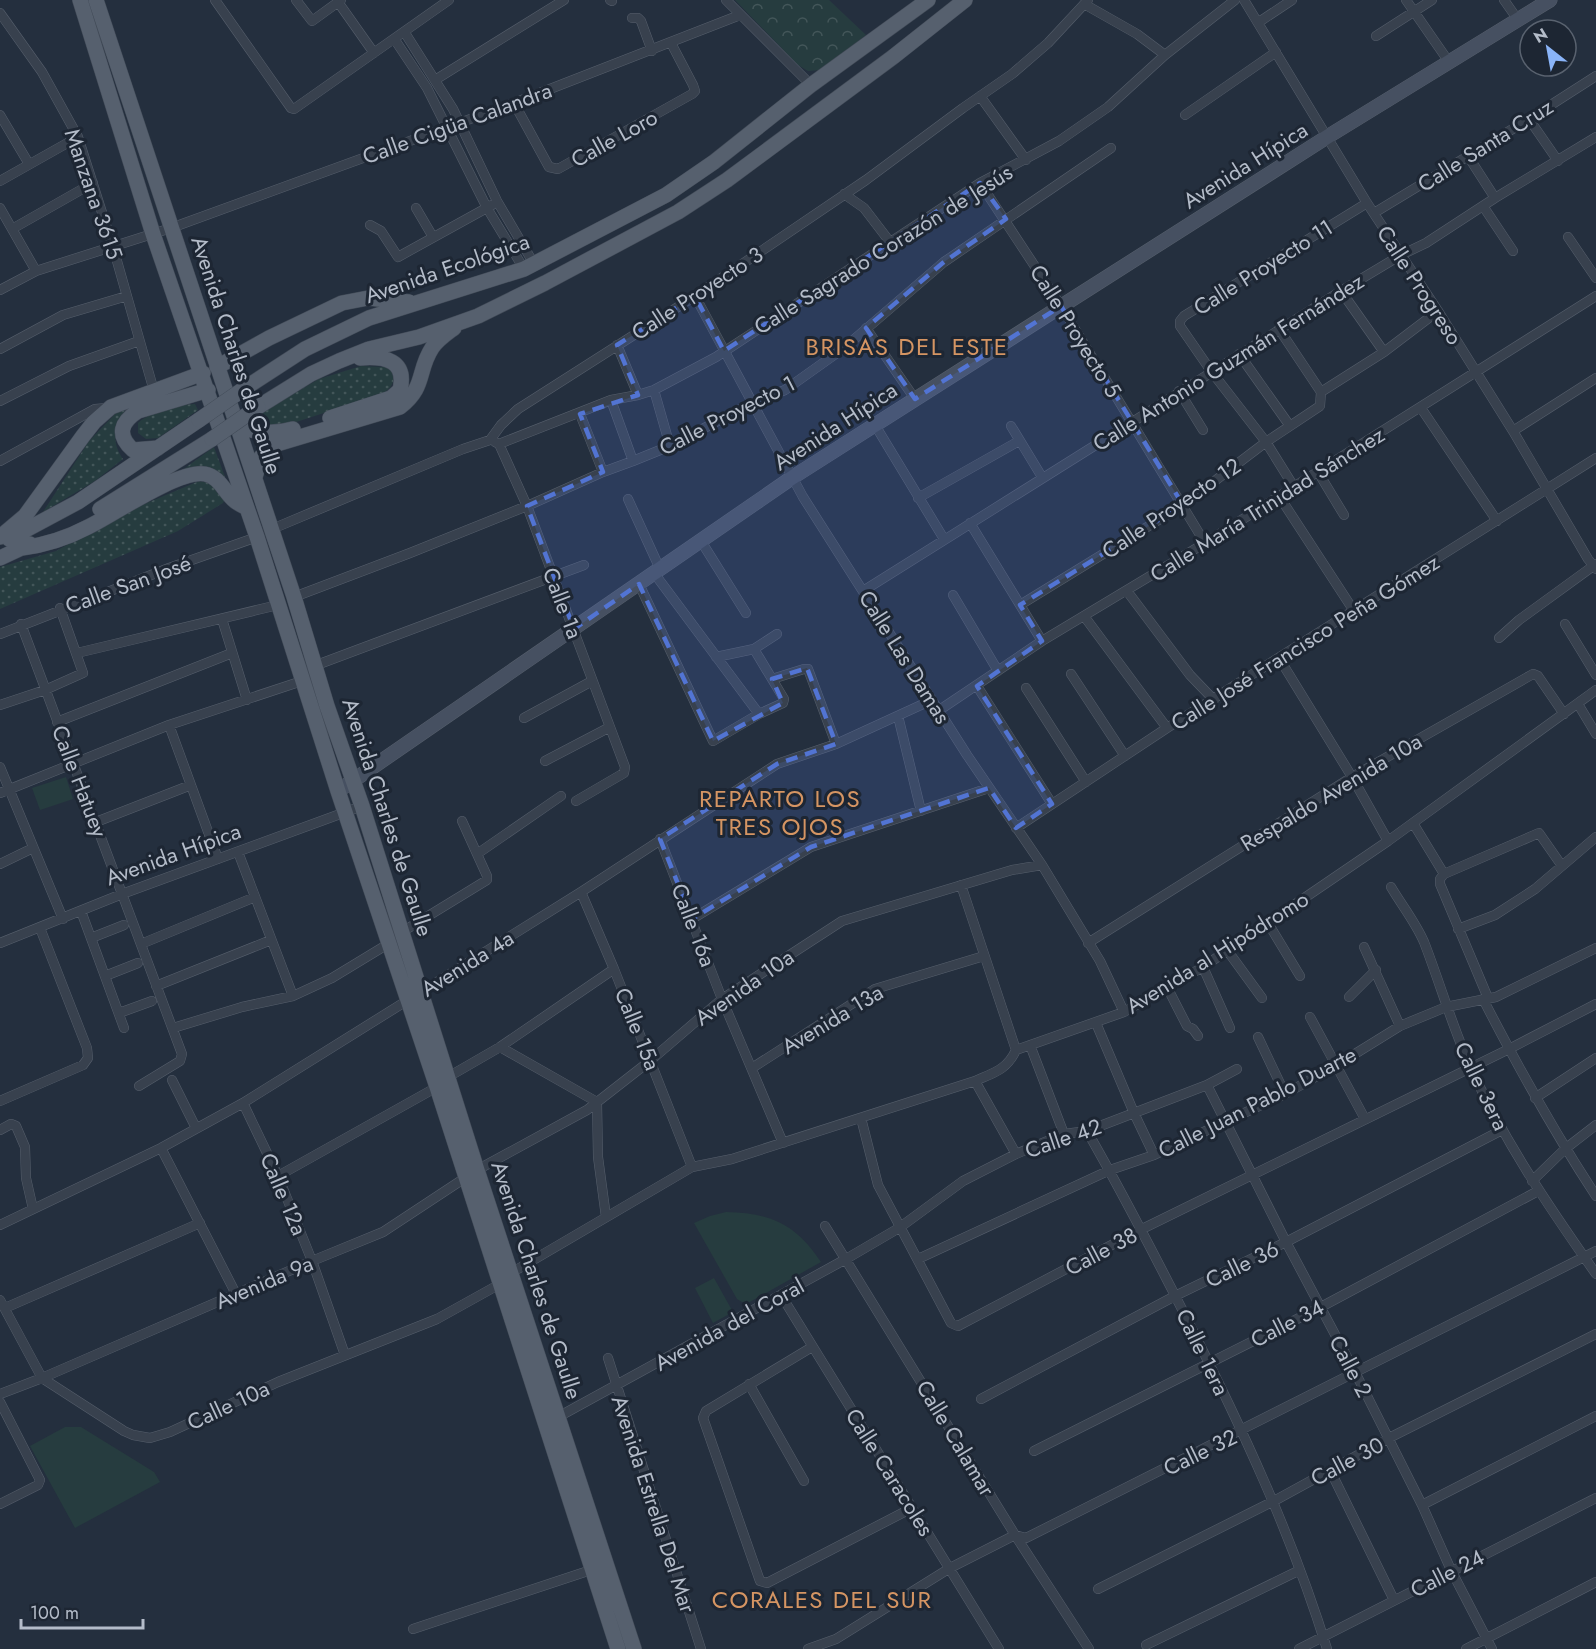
<svg xmlns="http://www.w3.org/2000/svg" width="1596" height="1649" font-family="Jost,sans-serif">
	<style>
		.grass { fill: url(#grass-dots) }
		.forest { fill: url(#forest-crowns) }
		.pitch { fill: #263c3f }
		.lines { fill: none; stroke-linecap: round; stroke-linejoin: round }
		.street-casing { stroke: #565f6c; stroke-width: 10 }
		.secondary-casing { stroke: #565f6c; stroke-width: 15 }
		.primary-casing { stroke: #414a57; stroke-width: 16 }
		.street { stroke: #38414e; stroke-width: 9 }
		.secondary { stroke: #465061; stroke-width: 14 }
		.primary { stroke: #56606e; stroke-width: 15 }
		.primary-bridge-casing { stroke: #414a57; stroke-width: 16; stroke-linecap: butt }
		.primary-bridge { stroke: #56606e; stroke-width: 15 }
		.marked { fill: #5274d3; fill-opacity: 0.2; stroke: #5274d3; stroke-width: 4.5; stroke-dasharray: 12 8; stroke-linejoin: round }
		.labels { text-anchor: middle; dominant-baseline: central; stroke-width: 6; stroke-linejoin: round; paint-order: stroke }
		.street-label { font-size: 22px; fill: #b4bcc9; stroke: #1d2633 }
		.neighbourhood-label { font-size: 24px; letter-spacing: 1.5px; fill: #d59563; stroke: #1d2633 }
	</style>
	<defs>
		<pattern id="grass-dots" width="8" height="8" patternUnits="userSpaceOnUse" patternTransform="scale(1.5)"><rect width="8" height="8" fill="#263c3f"/><path d="M2 2h.1M6 6h.1" fill="none" stroke="#435659" stroke-width="1.8" stroke-linecap="round"/></pattern>
		<pattern id="forest-crowns" width="20" height="18" patternUnits="userSpaceOnUse" patternTransform="scale(1.5)"><rect width="20" height="18" fill="#263c3f"/><path d="M2 6a3 3 0 1 1 6 0M12 15a3 3 0 1 1 6 0" fill="none" stroke="#435659"/></pattern>
	</defs>
	<rect width="100%" height="100%" fill="#242f3e"/>
	<path class="grass" d="M 361,366 L 385,367 L 390,369 C 397,380 392,388 382,394 L 284,426 L 257,424 L 251,421 L 281,401 L 319,379 Z
		M 195,404 L 198,410 L 158,438 L 146,439 L 138,433 L 138,423 C 151,411 177,405 195,404 Z
		M 120,409 L 125,410 C 114,426 111,442 123,459 L 95,481 L 43,512 L 89,441 Z
		M 214,447 L 225,477 L 215,472 L 163,484 Z
		M 199,481 L 211,483 L 225,498 L 223,503 L 178,531 L 0,609 L 0,567 L 56,551 L 128,511 Z"/>
	<path class="forest" d="M 735,0 L 829,0 L 866,35 L 821,70 L 808,71 L 798,65 Z"/>
	<path class="pitch" d="M 66,777 L 73,799 L 40,810 L 32,788 Z
		M 726,1212 C 771,1213 796,1224 821,1262 L 748,1303 L 742,1302 L 737,1299 L 694,1223 L 710,1216 Z
		M 714,1278 L 733,1312 L 713,1323 L 695,1288 Z
		M 65,1427 L 81,1427 L 154,1472 L 160,1482 L 75,1528 L 30,1446 Z"/>
	<g class="lines">
		<defs>
			<path id="street" d="M 215,0 L 291,108 L 294,109 L 449,0
				M 296,0 L 312,21 L 341,0
				M 610,0 L 612,1
				M 726,0 L 811,85
				M 1244,0 L 1367,203 L 1438,311 L 1513,431 L 1588,559 L 1596,569
				M 1406,0 L 1449,62
				M 1504,0 L 1518,20
				M 338,2 L 374,53
				M 1084,4 L 1137,34 L 1165,55
				M 0,13 L 42,72 L 78,137 L 113,247 L 154,391
				M 632,18 L 638,18 L 641,21 L 652,51
				M 1259,22 L 1292,0
				M 405,33 L 453,109 L 497,201 L 534,264
				M 1376,36 L 1432,0
				M 395,40 L 427,88 L 487,208 L 524,269
				M 435,80 L 564,0
				M 980,96 L 1026,160
				M 514,103 L 549,167 L 558,169 L 692,94 L 695,91 L 693,85 L 671,43
				M 0,115 L 29,164
				M 1185,115 L 1276,52
				M 1529,119 L 1558,161
				M 1468,156 L 1495,198
				M 0,181 L 78,137
				M 980,183 L 1061,306 L 1205,543
				M 844,194 L 864,208 L 890,242
				M 1483,206 L 1513,251
				M 0,208 L 36,271
				M 416,208 L 433,237
				M 1374,213 L 1529,119 L 1596,76
				M 370,225 L 381,231 L 398,257 L 492,205
				M 12,229 L 93,183
				M 1568,237 L 1596,278
				M 0,290 L 36,271 L 171,228 L 514,103 L 740,15
				M 1341,291 L 1384,352
				M 695,296 L 803,497 L 967,755 L 1042,865 L 1100,961 L 1124,1012
				M 866,328 L 915,399
				M 617,345 L 638,395
				M 0,349 L 63,315 L 127,296
				M 1239,354 L 1290,426
				M 654,390 L 670,446
				M 1179,391 L 1203,430
				M 1321,392 L 1384,352 L 1438,311
				M 611,400 L 633,461
				M 0,401 L 69,366 L 139,341
				M 1421,408 L 1497,521
				M 580,414 L 603,472
				M 875,425 L 944,539
				M 1011,426 L 1042,477
				M 1513,431 L 1596,378
				M 495,442 L 499,444 L 527,506 L 625,767 L 624,773 L 576,801
				M 499,444 L 611,400 L 638,395 L 654,390 L 716,357 L 980,183 L 1059,141 L 1108,107 L 1165,55 L 1235,0
				M 0,461 L 95,409 L 107,408
				M 1318,472 L 1344,515
				M 1294,487 L 1266,442 L 1211,371 L 1180,326 L 1180,321 L 1184,316 L 1367,203
				M 1279,496 L 1354,611
				M 918,498 L 1019,441
				M 628,499 L 660,569
				M 970,523 L 1042,641
				M 272,529 L 463,449 L 490,440 L 501,425 L 518,409 L 695,296 L 866,180 L 963,108 L 1012,74 L 1048,43 L 1088,0
				M 701,541 L 746,613
				M 654,573 L 759,714
				M 639,584 L 713,741 L 759,714 L 783,703 L 784,699 L 754,649 L 716,657
				M 863,591 L 1341,291 L 1401,255 L 1426,243 L 1495,198 L 1596,137
				M 1127,591 L 1190,675 L 1214,700
				M 953,595 L 998,671
				M 294,597 L 410,553 L 527,506 L 603,472 L 633,461 L 670,446 L 752,403 L 785,390 L 844,348 L 944,262 L 1111,148
				M 1020,605 L 1183,505 L 1266,442 L 1320,406 L 1321,392 L 1279,329
				M 1084,616 L 1167,728
				M 222,619 L 247,700
				M 21,624 L 182,1054 L 180,1061 L 139,1086
				M 1565,624 L 1596,675
				M 0,634 L 169,568 L 257,537
				M 1499,638 L 1519,620 L 1596,564
				M 754,649 L 777,634
				M 77,653 L 278,605
				M 1279,658 L 1352,777 L 1388,841
				M 314,666 L 584,565
				M 1071,674 L 1125,756
				M 772,679 L 804,669 L 808,669 L 836,744
				M 977,686 L 1052,804
				M 1026,688 L 1086,782
				M 1578,704 L 1596,734
				M 0,705 L 45,690 L 83,673 L 60,608
				M 938,711 L 1042,641 L 1205,543 L 1596,296
				M 898,716 L 921,811
				M 524,718 L 592,681
				M 57,722 L 232,653
				M 169,725 L 218,859
				M 545,761 L 610,727
				M 0,767 L 63,919
				M 0,793 L 169,725 L 302,681
				M 96,822 L 191,785
				M 1413,823 L 1444,874
				M 1016,828 L 1167,728 L 1596,458
				M 660,839 L 722,999 L 783,1143
				M 238,852 L 293,996
				M 477,854 L 561,796
				M 0,864 L 33,848
				M 961,885 L 1016,1050
				M 1391,887 C 1401,904 1416,923 1424,942 C 1440,983 1452,1026 1470,1066 C 1504,1141 1549,1207 1596,1274
				M 581,892 L 614,969 L 692,1167
				M 81,911 L 124,1028
				M 692,919 L 811,847 L 989,788
				M 1268,923 L 1300,976
				M 1458,929 L 1495,915 L 1535,889 L 1596,837
				M 402,932 L 487,880 L 487,876 L 462,821
				M 91,938 L 124,925
				M 0,943 L 122,894 L 362,806
				M 1088,943 L 1352,777 L 1533,674 L 1538,676 L 1564,714
				M 141,944 L 255,897
				M 1364,947 L 1400,1026
				M 1227,950 L 1262,998
				M 1203,967 L 1230,1028
				M 105,976 L 138,963
				M 156,986 L 271,940
				M 1167,987 L 1187,1026 L 1193,1029 L 1198,1036
				M 1349,997 L 1376,970
				M 1488,998 L 1440,884 L 1440,879 L 1444,874 L 1539,833 L 1562,866
				M 1483,999 C 1518,1067 1554,1132 1596,1196
				M 119,1013 L 152,1001
				M 1310,1017 L 1365,1119
				M 1096,1023 L 1134,1113 L 1154,1155
				M 173,1028 L 242,1007 L 293,996 L 332,978 L 388,944
				M 1258,1037 L 1285,1094
				M 1030,1045 L 1064,1134
				M 500,1047 L 597,1102 L 598,1157 L 606,1217
				M 752,1068 L 875,989 L 984,956
				M 448,1077 L 500,1047 L 614,969
				M 172,1080 L 196,1128
				M 975,1081 L 1016,1154
				M 1207,1085 L 1286,1242 L 1356,1374 L 1422,1505 L 1451,1570 L 1492,1649
				M 1535,1098 L 1596,1058
				M 0,1101 L 83,1065 L 88,1058 L 87,1048 L 40,928
				M 243,1103 L 278,1176 L 312,1261 L 345,1355
				M 861,1118 L 878,1185 L 951,1323 L 958,1326 L 1140,1230 L 1509,1049 L 1596,1004
				M 0,1130 L 11,1124 L 16,1126 L 25,1147 L 26,1178 L 33,1209
				M 1087,1131 C 1122,1192 1155,1256 1187,1319 C 1241,1426 1292,1535 1327,1649
				M 161,1148 L 236,1294
				M 278,1176 L 437,1087
				M 1532,1181 L 1565,1149 L 1596,1125
				M 0,1225 L 161,1148 L 243,1103 L 581,892 L 777,764 L 836,744 L 932,700
				M 825,1226 L 1015,1535 L 1089,1649
				M 918,1259 L 1110,1170 L 1154,1155 L 1285,1094 L 1337,1065 L 1400,1026 L 1446,1007 L 1496,997 L 1596,948
				M 511,1273 L 692,1167 L 732,1159 L 975,1081 C 993,1073 1007,1070 1016,1050 L 1124,1012 L 1203,967 L 1388,841 L 1596,690
				M 781,1295 L 999,1649
				M 0,1300 L 42,1378 L 124,1431 L 133,1435 L 150,1438 L 170,1432 L 278,1382 L 437,1319 L 500,1284
				M 5,1308 L 200,1223
				M 812,1347 L 706,1411 L 703,1418 L 760,1581 L 767,1583 L 912,1508
				M 608,1358 L 701,1649
				M 749,1384 L 804,1481
				M 0,1394 L 42,1378 L 312,1261 L 383,1232 L 477,1170 L 587,1110 L 651,1060 L 722,999 L 842,921 L 1012,870 L 1042,865
				M 981,1399 L 1175,1296 L 1286,1242 L 1502,1130
				M 0,1402 L 40,1480 L 38,1485 L 0,1504
				M 558,1417 L 846,1259 L 899,1228 L 963,1181 L 1016,1154 L 1064,1134 L 1087,1131 L 1207,1085 L 1237,1069
				M 1034,1451 L 1319,1308 L 1538,1191
				M 1330,1470 L 1394,1600
				M 1422,1505 L 1596,1416
				M 1098,1589 L 1272,1502 L 1389,1438 L 1596,1334
				M 413,1629 L 591,1570
				M 1146,1645 L 1300,1570
				M 808,1649 L 836,1639 L 950,1568 L 1015,1535 L 1026,1538 L 1596,1251
				M 1299,1649 L 1596,1498
				M 1466,1649 L 1596,1582"/>
			<path id="secondary" d="M 338,791 L 793,477 L 1327,137 L 1550,0"/>
			<path id="primary" d="M 80,0 L 153,234 L 257,537 L 338,791 L 437,1087 L 618,1649
				M 96,0 L 294,597 L 327,706 L 362,806 L 477,1170 L 634,1649
				M 217,367 L 269,338 L 342,303 L 368,298 L 409,302
				M 245,388 L 305,349 L 369,318 L 524,269 L 666,195 L 714,162 L 811,85 L 928,0
				M 258,407 L 311,374 L 339,361 L 369,349 L 419,337 L 478,316 L 545,283 L 678,212 L 727,180 L 893,57 L 965,0
				M 330,418 L 391,398 L 400,390 C 407,360 385,356 360,358
				M 238,427 C 258,432 273,435 293,429
				M 158,448 L 133,450 C 116,435 121,422 138,411 L 208,390
				M 255,477 L 261,457 L 270,446 L 400,407 C 426,387 417,371 432,348 C 437,340 446,334 454,328
				M 100,509 L 212,439
				M 0,537 L 25,516 L 83,436 L 94,422 L 111,407 L 203,373
				M 9,539 L 78,502 L 199,420
				M 22,548 C 46,545 67,538 88,527 C 113,515 179,469 205,474 C 220,477 224,492 235,501 C 239,504 243,506 247,508
				M 0,558 L 30,544"/>
		</defs>
		<use href="#street" class="street-casing"/>
		<use href="#secondary" class="secondary-casing"/>
		<use href="#primary" class="primary-casing"/>
		<use href="#street" class="street"/>
		<use href="#secondary" class="secondary"/>
		<use href="#primary" class="primary"/>
		<defs>
			<path id="primary-bridge" d="M 199,420 L 245,388
				M 212,439 L 258,407"/>
		</defs>
		<use href="#primary-bridge" class="primary-bridge-casing"/>
		<use href="#primary-bridge" class="primary-bridge"/>
	</g>
	<path class="marked" d="M 980,183 L 1006,219 L 944,262 L 866,328 L 915,399 L 1061,306 L 1183,505 L 1020,605 L 1042,641 L 977,686 L 1052,804 L 1016,828 L 989,788 L 811,847 L 692,919 L 660,839 L 777,764 L 836,744 L 807,668 L 772,679 L 783,703 L 713,741 L 639,584 L 574,629 L 527,506 L 603,472 L 580,414 L 638,395 L 617,345 L 695,296 L 724,351 Z"/>
	<g class="labels">
		<g class="street-label">
			<text transform="translate(457 123) rotate(-20)">Calle Cigüa Calandra</text>
			<text transform="translate(614 138) rotate(-29)">Calle Loro</text>
			<text transform="translate(1485 145) rotate(-32)">Calle Santa Cruz</text>
			<text transform="translate(1245 165) rotate(-32)">Avenida Hípica</text>
			<text transform="translate(94 194) rotate(71)">Manzana 3615</text>
			<text transform="translate(883 249) rotate(-32)">Calle Sagrado Corazón de Jesús</text>
			<text transform="translate(1263 267) rotate(-32)">Calle Proyecto 11</text>
			<text transform="translate(447 268) rotate(-19)">Avenida Ecológica</text>
			<text transform="translate(1420 285) rotate(57)">Calle Progreso</text>
			<text transform="translate(697 293) rotate(-33)">Calle Proyecto 3</text>
			<text transform="translate(1076 331) rotate(58)">Calle Proyecto 5</text>
			<text transform="translate(237 355) rotate(72)">Avenida Charles de Gaulle</text>
			<text transform="translate(1228 362) rotate(-32)">Calle Antonio Guzmán Fernández</text>
			<text transform="translate(727 415) rotate(-27)">Calle Proyecto 1</text>
			<text transform="translate(835 426) rotate(-33)">Avenida Hípica</text>
			<text transform="translate(1267 504) rotate(-32)">Calle María Trinidad Sánchez</text>
			<text transform="translate(1171 508) rotate(-34)">Calle Proyecto 12</text>
			<text transform="translate(128 584) rotate(-20)">Calle San José</text>
			<text transform="translate(563 603) rotate(69)">Calle 1a</text>
			<text transform="translate(1305 642) rotate(-32)">Calle José Francisco Peña Gómez</text>
			<text transform="translate(905 657) rotate(58)">Calle Las Damas</text>
			<text transform="translate(80 781) rotate(69)">Calle Hatuey</text>
			<text transform="translate(1331 792) rotate(-31)">Respaldo Avenida 10a</text>
			<text transform="translate(388 817) rotate(72)">Avenida Charles de Gaulle</text>
			<text transform="translate(173 854) rotate(-20)">Avenida Hípica</text>
			<text transform="translate(694 925) rotate(69)">Calle 16a</text>
			<text transform="translate(1217 952) rotate(-32)">Avenida al Hipódromo</text>
			<text transform="translate(467 963) rotate(-32)">Avenida 4a</text>
			<text transform="translate(744 987) rotate(-35)">Avenida 10a</text>
			<text transform="translate(832 1019) rotate(-31)">Avenida 13a</text>
			<text transform="translate(638 1029) rotate(68)">Calle 15a</text>
			<text transform="translate(1482 1086) rotate(64)">Calle 3era</text>
			<text transform="translate(1257 1102) rotate(-27)">Calle Juan Pablo Duarte</text>
			<text transform="translate(1063 1138) rotate(-19)">Calle 42</text>
			<text transform="translate(284 1194) rotate(67)">Calle 12a</text>
			<text transform="translate(1101 1251) rotate(-28)">Calle 38</text>
			<text transform="translate(1242 1264) rotate(-26)">Calle 36</text>
			<text transform="translate(537 1280) rotate(72)">Avenida Charles de Gaulle</text>
			<text transform="translate(264 1282) rotate(-23)">Avenida 9a</text>
			<text transform="translate(1287 1323) rotate(-27)">Calle 34</text>
			<text transform="translate(729 1324) rotate(-29)">Avenida del Coral</text>
			<text transform="translate(1203 1352) rotate(64)">Calle 1era</text>
			<text transform="translate(1351 1366) rotate(62)">Calle 2</text>
			<text transform="translate(228 1405) rotate(-25)">Calle 10a</text>
			<text transform="translate(956 1438) rotate(59)">Calle Calamar</text>
			<text transform="translate(1200 1452) rotate(-26)">Calle 32</text>
			<text transform="translate(1347 1461) rotate(-28)">Calle 30</text>
			<text transform="translate(890 1472) rotate(58)">Calle Caracoles</text>
			<text transform="translate(654 1504) rotate(72)">Avenida Estrella Del Mar</text>
			<text transform="translate(1447 1573) rotate(-27)">Calle 24</text>
		</g>
		<g class="neighbourhood-label">
			<text x="907" y="346">BRISAS DEL ESTE</text>
			<text x="780" y="798">REPARTO LOS<tspan x="780" dy="28">TRES OJOS</tspan></text>
			<text x="822" y="1599">CORALES DEL SUR</text>
		</g>
	</g>
	<g transform="translate(1548 48) rotate(329)"><circle r="28" fill="#1d2633" stroke="#59626f" stroke-width="1.5"/>
	<path d="M0-4.5L10 22L0 15L-10 22Z" fill="#8ab4f8"/>
	<text y="-9" font-size="16" font-weight="bold" text-anchor="middle" fill="#b4bcc9">N</text>
	</g>
	<path d="M21 1619v9h122v-9" fill="none" stroke="#b4bcc9" stroke-width="3"/>
	<text x="30" y="1619" font-size="18" fill="#b4bcc9" stroke="#1d2633" stroke-width="4.5" paint-order="stroke">100 m</text>
</svg>
